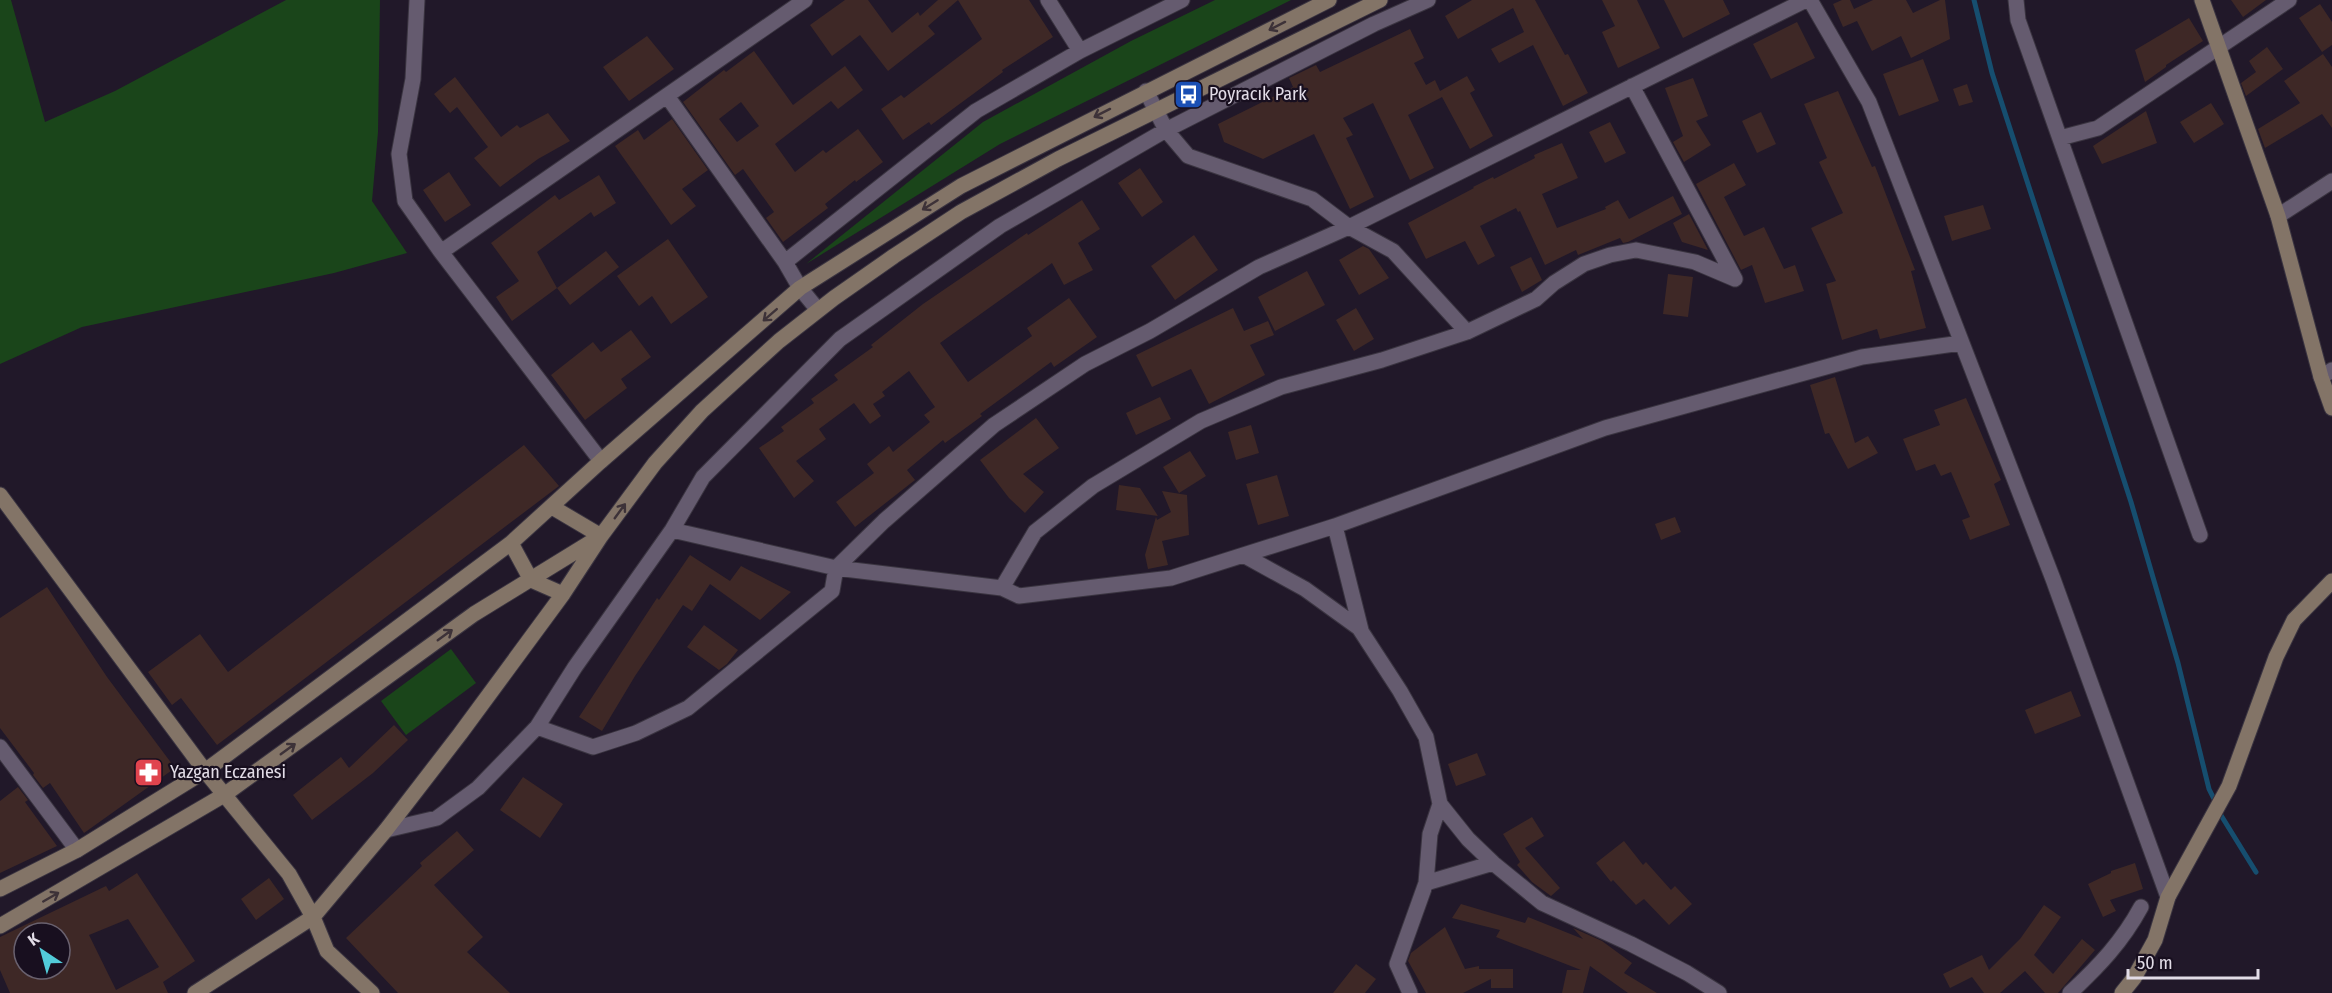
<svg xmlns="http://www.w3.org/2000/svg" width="2332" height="993" font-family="'Fira Sans Condensed',sans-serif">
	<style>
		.green { fill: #1a451a }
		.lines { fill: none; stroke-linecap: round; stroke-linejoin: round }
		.stream { stroke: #164e6f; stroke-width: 5 }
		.building { fill: #3e2826; fill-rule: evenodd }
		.street-casing { stroke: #3a3440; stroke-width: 17 }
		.secondary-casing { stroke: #3a3440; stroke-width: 17 }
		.street { stroke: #655b6f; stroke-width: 15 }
		.secondary { stroke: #837467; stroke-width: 15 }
		.oneway { stroke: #3d3238 }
		.labels { text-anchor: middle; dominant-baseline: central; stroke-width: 4.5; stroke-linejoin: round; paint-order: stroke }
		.poi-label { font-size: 18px; fill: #e2dce7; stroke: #180f1f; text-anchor: start }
	</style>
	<rect width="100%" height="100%" fill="#211829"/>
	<path class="green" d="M 0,0 L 11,0 L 45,122 L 115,91 L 286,0 L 380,0 L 378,132 L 372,201 L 407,253 L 334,273 L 82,327 L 0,364 Z
		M 1215,0 L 1291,0 L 1000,144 L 806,264 L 983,122 L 1131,41 Z
		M 451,649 L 476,683 L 406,735 L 381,701 Z"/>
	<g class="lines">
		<path class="stream" d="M 1974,0 L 1992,73 L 2131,502 L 2178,663 L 2209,789 L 2216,803
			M 2219,812 L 2256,872"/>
	</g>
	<path class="building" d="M 845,0 L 868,0 L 892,33 L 918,12 L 920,16 L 938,0 L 1029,0 L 1053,37 L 1002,70 L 1003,72 L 931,125 L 929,122 L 903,140 L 881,109 L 901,95 L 904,98 L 982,39 L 958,0 L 928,26 L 935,34 L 888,71 L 860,35 L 832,56 L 810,25 Z
		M 1472,0 L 1535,0 L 1565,55 L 1568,54 L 1588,93 L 1563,106 L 1533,45 L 1499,63 L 1491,49 L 1524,32 L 1513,8 L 1458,39 L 1445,16 Z
		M 1602,0 L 1637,0 L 1660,48 L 1618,68 L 1602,32 L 1615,26 Z
		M 1664,0 L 1723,0 L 1730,14 L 1683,38 Z
		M 1842,0 L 1850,0 L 1854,9 L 1873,0 L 1906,0 L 1913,13 L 1940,0 L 1945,0 L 1950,39 L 1911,58 L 1901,36 L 1872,51 L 1857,21 L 1843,27 L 1833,4 Z
		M 2231,0 L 2266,0 L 2243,17 Z
		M 2320,4 L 2332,22 L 2332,45 L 2322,52 L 2299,18 Z
		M 2189,18 L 2203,41 L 2166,65 L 2166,67 L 2145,82 L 2135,50 Z
		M 1797,22 L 1815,58 L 1771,79 L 1753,44 Z
		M 1410,29 L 1424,58 L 1414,63 L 1426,85 L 1435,80 L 1440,91 L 1467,76 L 1475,90 L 1470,93 L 1493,136 L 1470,149 L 1442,97 L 1408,115 L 1434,168 L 1410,180 L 1373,103 L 1343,118 L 1353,135 L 1346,138 L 1374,197 L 1350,209 L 1314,134 L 1263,159 L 1224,142 L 1218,124 L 1293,87 L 1289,78 L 1316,65 L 1320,72 Z
		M 647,36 L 674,69 L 629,101 L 603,67 Z
		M 2267,47 L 2283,69 L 2246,96 L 2241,83 L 2256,72 L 2249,61 Z
		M 754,51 L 793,105 L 845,66 L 863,90 L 838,109 L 831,101 L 775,144 L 795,172 L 823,150 L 826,153 L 858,129 L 883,162 L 856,182 L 855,180 L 825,204 L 828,208 L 783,242 L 766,218 L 774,212 L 743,169 L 735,175 L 683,102 L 724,70 L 726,72 ZM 741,102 L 759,126 L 737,142 L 719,119 Z
		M 2323,54 L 2332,67 L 2332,128 L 2322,114 L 2265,148 L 2258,129 L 2300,103 L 2284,81 Z
		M 1923,59 L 1939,101 L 1899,116 L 1883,74 Z
		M 455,77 L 501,137 L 517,125 L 520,128 L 548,113 L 570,141 L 538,159 L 500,187 L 474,158 L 488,147 L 457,107 L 450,113 L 434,94 Z
		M 1693,78 L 1708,116 L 1696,121 L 1711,145 L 1684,162 L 1673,142 L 1683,136 L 1665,88 Z
		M 1967,84 L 1973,102 L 1959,106 L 1953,89 Z
		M 1838,91 L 1872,167 L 1875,166 L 1915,270 L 1911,271 L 1926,328 L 1880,339 L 1877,329 L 1842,340 L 1826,284 L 1836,281 L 1811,228 L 1843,213 L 1819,162 L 1827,158 L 1804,104 Z
		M 2211,103 L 2224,124 L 2194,143 L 2180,122 Z
		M 2146,111 L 2157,143 L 2102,164 L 2093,146 Z
		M 1761,112 L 1776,144 L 1757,153 L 1742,121 Z
		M 672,119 L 708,170 L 682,189 L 696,206 L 671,225 L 615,146 L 638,130 L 644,140 Z
		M 1610,122 L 1626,153 L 1605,163 L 1589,132 Z
		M 1562,143 L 1578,178 L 1542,194 L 1557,228 L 1606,209 L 1605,207 L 1618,200 L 1629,219 L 1673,196 L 1682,214 L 1628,242 L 1623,243 L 1620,238 L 1578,255 L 1576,250 L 1545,265 L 1520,211 L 1518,212 L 1516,208 L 1480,226 L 1495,256 L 1478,265 L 1465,241 L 1426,259 L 1408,223 L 1474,188 L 1473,187 L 1493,177 L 1494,179 L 1535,158 L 1534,155 Z
		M 1734,163 L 1746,185 L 1724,197 L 1744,236 L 1764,227 L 1784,269 L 1795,265 L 1804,291 L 1765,303 L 1752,265 L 1741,270 L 1696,184 Z
		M 1140,168 L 1163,202 L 1142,217 L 1118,183 Z
		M 449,172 L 471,205 L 445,222 L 423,190 Z
		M 599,175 L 616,203 L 594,217 L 591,212 L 537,252 L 557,288 L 512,321 L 496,297 L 519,281 L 491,243 L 555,195 L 559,200 Z
		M 1082,200 L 1100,229 L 1078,243 L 1093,270 L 1064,285 L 1052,263 L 940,343 L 968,382 L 1032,336 L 1027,328 L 1069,298 L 1097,337 L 1054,367 L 1051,362 L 980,414 L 982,416 L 945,443 L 943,440 L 907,470 L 915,480 L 855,527 L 836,502 L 874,473 L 867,464 L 889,446 L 893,452 L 930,422 L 924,415 L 935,407 L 909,371 L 882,392 L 885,396 L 873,404 L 881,416 L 870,424 L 854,403 L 819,429 L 826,439 L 796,461 L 814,481 L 794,498 L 759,448 L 784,431 L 781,427 L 814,403 L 811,399 L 838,380 L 834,375 L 873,347 L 871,345 L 923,304 L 1027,233 L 1028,235 Z
		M 1983,205 L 1991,229 L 1952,241 L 1944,216 Z
		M 1689,214 L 1708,250 L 1682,242 L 1673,223 Z
		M 1194,235 L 1218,270 L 1175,300 L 1151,266 Z
		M 668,239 L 708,297 L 671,324 L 652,296 L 639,306 L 617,276 Z
		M 1363,246 L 1369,249 L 1389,278 L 1359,295 L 1339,260 Z
		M 606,251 L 619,267 L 570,305 L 557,288 Z
		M 1531,257 L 1542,280 L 1522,292 L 1510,267 Z
		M 1307,271 L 1325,305 L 1275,331 L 1258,297 Z
		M 1668,274 L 1693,277 L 1688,317 L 1663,314 Z
		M 1233,308 L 1244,331 L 1268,321 L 1274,335 L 1250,345 L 1265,375 L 1209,404 L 1191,369 L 1152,387 L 1136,355 Z
		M 1356,308 L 1374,339 L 1354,351 L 1336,320 Z
		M 631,330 L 651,357 L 621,379 L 627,388 L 585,420 L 551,375 L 593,342 L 601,352 Z
		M 1835,377 L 1855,443 L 1868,436 L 1878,453 L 1848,469 L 1829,433 L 1825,434 L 1810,385 Z
		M 1160,397 L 1171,419 L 1136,435 L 1126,413 Z
		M 1966,398 L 2001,480 L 1994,484 L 2010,525 L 1970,540 L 1962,520 L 1970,517 L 1951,472 L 1941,476 L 1935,464 L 1916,471 L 1903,439 L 1940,425 L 1934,410 Z
		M 1036,418 L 1059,448 L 1023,474 L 1044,492 L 1025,513 L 1009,498 L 980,460 Z
		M 1251,425 L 1259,453 L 1236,460 L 1228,432 Z
		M 524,445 L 559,486 L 217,745 L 181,698 L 172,705 L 148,672 L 200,634 L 228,672 Z
		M 1190,451 L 1206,476 L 1179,493 L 1163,467 Z
		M 1277,475 L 1289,516 L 1258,525 L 1246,484 Z
		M 1119,485 L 1140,488 L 1158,516 L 1116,510 Z
		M 1162,491 L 1187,495 L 1189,535 L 1162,541 L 1168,565 L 1148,569 L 1145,555 L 1156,517 L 1157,520 L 1171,512 Z
		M 1675,517 L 1681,532 L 1661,540 L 1655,524 Z
		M 690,555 L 730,581 L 741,566 L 791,592 L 760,620 L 710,584 L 692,611 L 683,605 L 635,676 L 602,731 L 579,717 L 657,598 L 659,600 Z
		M 47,587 L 107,677 L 175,768 L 84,833 L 50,783 L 43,788 L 33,775 L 34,773 L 0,728 L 0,618 Z
		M 704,625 L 738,650 L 727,664 L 719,670 L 687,647 Z
		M 2071,691 L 2081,716 L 2035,734 L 2025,710 Z
		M 394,725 L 408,740 L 373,773 L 312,820 L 293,795 L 341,757 L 349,768 Z
		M 1477,753 L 1486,775 L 1456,786 L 1448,764 Z
		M 523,777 L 563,804 L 540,838 L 500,810 Z
		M 18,787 L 28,800 L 25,802 L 57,846 L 0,873 L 0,801 Z
		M 1532,817 L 1544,836 L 1525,848 L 1560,888 L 1551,896 L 1532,882 L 1517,865 L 1520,862 L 1503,834 Z
		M 457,831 L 474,850 L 434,885 L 483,937 L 467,952 L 510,993 L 398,993 L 346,938 L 422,866 L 420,863 Z
		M 1624,841 L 1643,865 L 1646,862 L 1671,890 L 1675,886 L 1692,904 L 1669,925 L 1644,899 L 1636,905 L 1613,880 L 1611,882 L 1596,863 Z
		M 2135,863 L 2143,889 L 2110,900 L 2116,911 L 2103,917 L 2088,884 L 2111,873 L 2111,871 Z
		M 137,873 L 195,961 L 163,982 L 168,993 L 10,993 L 0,970 L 0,937 L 106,886 L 109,891 ZM 128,919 L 159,967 L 116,990 L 89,935 ZM 24,933 L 60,933 L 60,969 L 24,969 Z
		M 269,878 L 284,899 L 256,920 L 241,899 Z
		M 1461,904 L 1525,923 L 1528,917 L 1583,939 L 1573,928 L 1602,941 L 1632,963 L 1624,973 L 1657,993 L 1628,993 L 1590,966 L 1583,993 L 1562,993 L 1567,970 L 1581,970 L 1496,937 L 1500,930 L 1452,918 Z
		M 2044,905 L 2061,917 L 2034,955 L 2053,974 L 2082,939 L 2095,950 L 2058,993 L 2045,993 L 2025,971 L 2000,993 L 1984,993 L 1972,977 L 1950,988 L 1943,974 L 1982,955 L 1989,970 L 2020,939 Z
		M 1445,927 L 1465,969 L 1479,966 L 1479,969 L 1513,969 L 1513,988 L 1491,988 L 1491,979 L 1463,993 L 1426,993 L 1408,961 L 1411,953 Z
		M 1356,964 L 1376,979 L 1365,993 L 1333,993 Z"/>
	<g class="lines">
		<defs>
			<path id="street" d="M 417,0 L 413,79 L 399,154 L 405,201 L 441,252
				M 1048,0 L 1080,51
				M 1810,0 L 1869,102 L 2053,579 L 2168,897
				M 2016,0 L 2018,20 L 2200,535
				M 1632,86 L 1735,279
				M 1146,91 L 1166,130 L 1188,156 L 1312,199 L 1349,227 L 1393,251 L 1467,332
				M 667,96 L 785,262
				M 2060,138 L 2098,128 L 2289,0
				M 2278,216 L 2332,181
				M 818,310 L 800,288 L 785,262 L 976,111 L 1080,51 L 1182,0
				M 2321,377 L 2332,370
				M 601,461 L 441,252 L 805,0
				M 1335,526 L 1361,630
				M 672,530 L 836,568 L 1002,588 L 1019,596 L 1171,578 L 1335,526 L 1605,428 L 1862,357 L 1961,343
				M 1245,556 L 1305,589 L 1359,628 L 1400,691 L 1426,737 L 1440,804 L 1430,834 L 1426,883
				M 1002,588 L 1035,532 L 1093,486 L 1201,421 L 1281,387 L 1382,360 L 1467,332 L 1536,299 L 1554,283 L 1584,264 L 1610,255 L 1636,250 L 1695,262 L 1735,279
				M 537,727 L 593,747 L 636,733 L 688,708 L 832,591 L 836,568 L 884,521 L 994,425 L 1085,364 L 1150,331 L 1259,267 L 1349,227 L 1806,0
				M 0,747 L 77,850
				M 1440,804 L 1468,839 L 1493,863
				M 386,830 L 437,818 L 478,788 L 537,727 L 575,667 L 672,530 L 703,477 L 840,339 L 1000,226 L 1166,130 L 1374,24 L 1428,0
				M 1410,993 L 1397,964 L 1426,883 L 1493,863 L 1542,903 L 1631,944 L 1687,973 L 1719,993
				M 2070,993 C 2099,966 2122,942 2141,907"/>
			<path id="secondary" d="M 2202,0 L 2278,216 L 2321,377 L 2332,408
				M 0,495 L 205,771 L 289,874 L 313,917 L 327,951 L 372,993
				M 511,543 L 531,580 L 563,594
				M 0,889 L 77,850 L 205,771 L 511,543 L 601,461 L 800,288 L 961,186 L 1329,0
				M 0,926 L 224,795 L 474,614 L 601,536 L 655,463 L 702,411 L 779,341 L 834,298 L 894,256 L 961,212 L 1058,159 L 1380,0
				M 195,993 L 313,917 L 386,830 L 460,734 L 563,594 L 601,536 L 552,507
				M 2122,993 L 2134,978 L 2155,940 L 2168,897 L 2229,786 L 2276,657 L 2294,620 L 2332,581"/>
		</defs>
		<use href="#street" class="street-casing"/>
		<use href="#secondary" class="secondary-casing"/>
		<use href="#street" class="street"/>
		<use href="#secondary" class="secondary"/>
	</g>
	<defs><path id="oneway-shaft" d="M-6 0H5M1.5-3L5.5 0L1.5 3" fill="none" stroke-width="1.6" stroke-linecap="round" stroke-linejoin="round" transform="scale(1.5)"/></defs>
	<g class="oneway">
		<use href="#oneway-shaft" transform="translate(1277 26) rotate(153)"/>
		<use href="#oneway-shaft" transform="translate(1102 113) rotate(153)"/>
		<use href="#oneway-shaft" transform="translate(930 205) rotate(148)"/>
		<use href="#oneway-shaft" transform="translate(770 315) rotate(139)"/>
		<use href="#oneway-shaft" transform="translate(620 511) rotate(-54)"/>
		<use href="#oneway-shaft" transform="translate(445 635) rotate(-36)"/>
		<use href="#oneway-shaft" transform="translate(288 749) rotate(-36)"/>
		<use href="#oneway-shaft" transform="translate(51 897) rotate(-30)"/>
	</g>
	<defs>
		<symbol id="bus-square" viewBox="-11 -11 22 22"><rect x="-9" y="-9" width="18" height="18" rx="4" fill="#1a4fb4" stroke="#180f1f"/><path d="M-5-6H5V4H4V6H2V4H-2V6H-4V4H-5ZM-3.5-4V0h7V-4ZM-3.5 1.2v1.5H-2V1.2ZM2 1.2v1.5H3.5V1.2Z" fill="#fff"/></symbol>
		<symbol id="pharmacy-square" viewBox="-11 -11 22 22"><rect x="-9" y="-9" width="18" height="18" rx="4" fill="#e0444e" stroke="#180f1f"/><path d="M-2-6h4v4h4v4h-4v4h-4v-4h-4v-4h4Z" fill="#fff"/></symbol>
	</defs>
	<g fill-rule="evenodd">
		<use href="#bus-square" x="1172" y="78" width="33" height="33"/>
		<use href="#pharmacy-square" x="132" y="756" width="33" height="33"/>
	</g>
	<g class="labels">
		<g class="poi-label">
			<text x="1209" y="94">Poyracık Park</text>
			<text x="170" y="772">Yazgan Eczanesi</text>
		</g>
	</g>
	<g transform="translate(42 951) rotate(324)"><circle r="28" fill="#180f1f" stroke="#69616f" stroke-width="1.5"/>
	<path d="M0-4.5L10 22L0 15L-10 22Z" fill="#52cbd9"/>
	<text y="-9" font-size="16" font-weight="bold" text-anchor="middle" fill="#e2dce7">K</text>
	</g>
	<path d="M2128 969v9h130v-9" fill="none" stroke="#e2dce7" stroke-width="3"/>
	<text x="2137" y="969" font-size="18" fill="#e2dce7" stroke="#180f1f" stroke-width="4.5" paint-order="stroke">50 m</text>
</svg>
